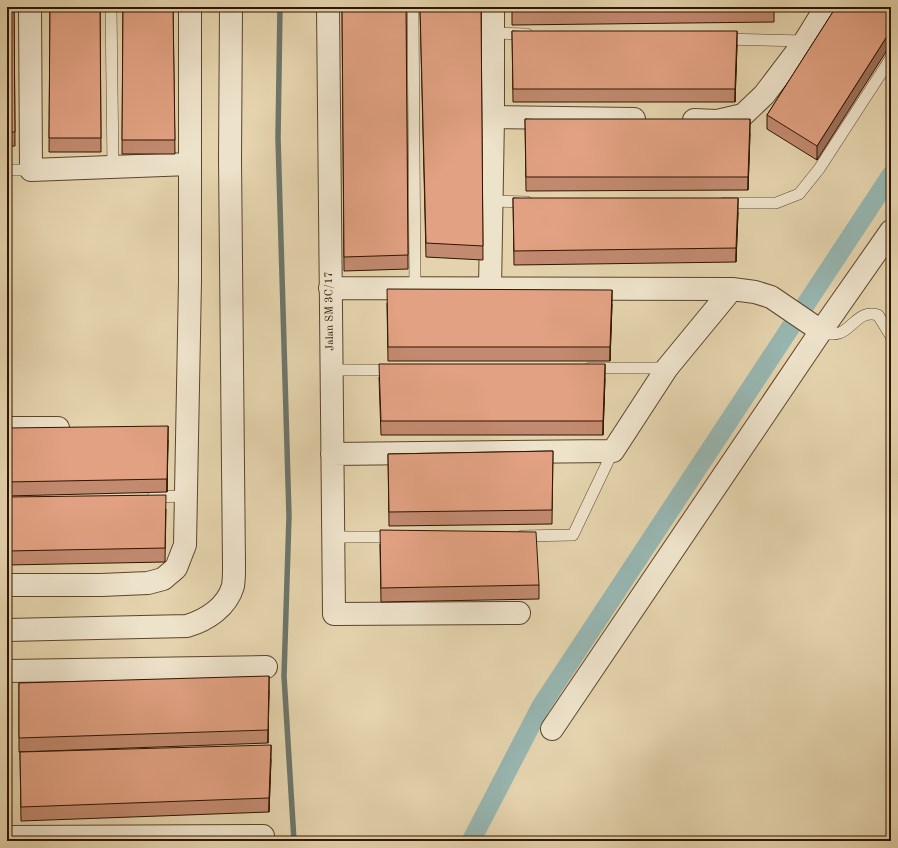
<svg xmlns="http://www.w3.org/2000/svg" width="898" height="848" font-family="'Old Standard TT',serif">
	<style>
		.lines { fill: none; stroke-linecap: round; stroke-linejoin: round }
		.stream { stroke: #6d756a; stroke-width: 5.5 }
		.canal { stroke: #97b6b1; stroke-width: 19 }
		.service-casing { stroke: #5c442b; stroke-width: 12 }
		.minor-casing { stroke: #5c442b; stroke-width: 24 }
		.tertiary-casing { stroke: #5c442b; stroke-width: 24 }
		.service { stroke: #ede2ca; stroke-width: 11 }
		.minor { stroke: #ede2ca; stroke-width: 22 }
		.tertiary { stroke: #ede2ca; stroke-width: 22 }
		.wall { fill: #c28a70; stroke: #2f1400 }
		.shaded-wall { fill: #9e715b; stroke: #2f1400 }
		.building { fill: #e1a182; stroke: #2f1400 }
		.labels { text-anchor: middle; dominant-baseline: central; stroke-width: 4; stroke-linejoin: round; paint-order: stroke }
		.street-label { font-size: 11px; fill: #2f1400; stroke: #ede2ca }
	</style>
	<rect width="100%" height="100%" fill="#e4d3ad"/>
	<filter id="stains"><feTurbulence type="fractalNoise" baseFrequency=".005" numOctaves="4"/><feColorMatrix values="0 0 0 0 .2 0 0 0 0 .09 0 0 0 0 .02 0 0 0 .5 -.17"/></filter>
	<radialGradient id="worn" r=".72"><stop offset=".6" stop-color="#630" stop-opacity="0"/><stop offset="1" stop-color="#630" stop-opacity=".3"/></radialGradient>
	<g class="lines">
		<path class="stream" d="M 280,7 L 278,138 L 289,516 L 284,676 L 294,841"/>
		<path class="canal" d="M 471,841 L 541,706 L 891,175"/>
		<defs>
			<path id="service" d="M 111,7 L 113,167
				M 413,7 L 415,288
				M 493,33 L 527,34
				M 722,39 L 805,41
				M 7,170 L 31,170
				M 492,201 L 527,202
				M 724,203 L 776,203 L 799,194 L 819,169 L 891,58
				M 821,331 C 850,345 853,307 878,315 L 891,336
				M 590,368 L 667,368
				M 331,370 L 394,370
				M 153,497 L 186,496
				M 522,536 L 573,535 L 613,451
				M 333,537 L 394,537"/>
			<path id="minor" d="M 30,7 L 31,170 L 190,164
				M 328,7 L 334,614 L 519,613
				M 493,117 L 634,119
				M 694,120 L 717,121 L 743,115 L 764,95 L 805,41 L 826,7
				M 330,288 L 732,289 L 667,368 L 613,451 L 332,454
				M 490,288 L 493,117 L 493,7
				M 732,289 L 755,292 L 771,297 L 821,331
				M 7,428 L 58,428
				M 7,585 L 101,585 L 148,583 L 163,579 L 176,568 L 185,545 L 190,281 L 190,7
				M 7,671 L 266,667
				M 552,729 L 821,331 L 891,231
				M 7,837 L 263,836"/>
			<path id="tertiary" d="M 7,630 L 187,626 C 207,620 227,607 233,586 C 234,580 234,573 234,567 L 230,159 L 231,7"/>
		</defs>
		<use href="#service" class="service-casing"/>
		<use href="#minor" class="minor-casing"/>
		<use href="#tertiary" class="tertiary-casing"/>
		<use href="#service" class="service"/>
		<use href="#minor" class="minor"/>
		<use href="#tertiary" class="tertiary"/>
	</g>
	<path class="wall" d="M 7,7 L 14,7 L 15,146 L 7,146 Z
		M 50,7 L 100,7 L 101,152 L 49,152 Z
		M 123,7 L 173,7 L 175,154 L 122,154 Z
		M 342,7 L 406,7 L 408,269 L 344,271 Z
		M 420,7 L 481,7 L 483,260 L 426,257 Z
		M 512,7 L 774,9 L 774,22 L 512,25 Z
		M 836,7 L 817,160 L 767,129 L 767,115 Z
		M 512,31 L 737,45 L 735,102 L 513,102 Z
		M 525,119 L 750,133 L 748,190 L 526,191 Z
		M 513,198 L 738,212 L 736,262 L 514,265 Z
		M 387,303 L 612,304 L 610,361 L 388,361 Z
		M 379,377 L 605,378 L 603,435 L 381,435 Z
		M 7,428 L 168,440 L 167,492 L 7,496 Z
		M 553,451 L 552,524 L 389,526 L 388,454 Z
		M 7,497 L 166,509 L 165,562 L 7,565 Z
		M 380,544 L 539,585 L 539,599 L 381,602 Z
		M 19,683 L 269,690 L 268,743 L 19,752 Z
		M 20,752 L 271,759 L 269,812 L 21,821 Z"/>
	<path class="shaded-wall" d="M 891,30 L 891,44 L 817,160 L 817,146 Z
		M 737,31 L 737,45 L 735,102 L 735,89 Z
		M 750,119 L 750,133 L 748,190 L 748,177 Z
		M 738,198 L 738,212 L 736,262 L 736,248 Z
		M 612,290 L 612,304 L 610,361 L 610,347 Z
		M 605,364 L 605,378 L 603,435 L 603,421 Z
		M 168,426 L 168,440 L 167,492 L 167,479 Z
		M 269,676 L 269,690 L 268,743 L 268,730 Z
		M 271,745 L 271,759 L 269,812 L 269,798 Z"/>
	<path class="building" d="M 7,7 L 14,7 L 15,132 L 7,132 Z
		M 50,7 L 100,7 L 101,138 L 49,138 Z
		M 123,7 L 173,7 L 175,140 L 122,140 Z
		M 342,7 L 406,7 L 408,255 L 344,257 Z
		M 420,7 L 481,7 L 483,246 L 426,243 Z
		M 512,7 L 774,7 L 774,9 L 512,11 Z
		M 836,7 L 891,7 L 891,30 L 817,146 L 767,115 Z
		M 512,31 L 737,31 L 735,89 L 513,89 Z
		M 525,119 L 750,119 L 748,177 L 526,177 Z
		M 513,198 L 738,198 L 736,248 L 514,251 Z
		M 387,289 L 612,290 L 610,347 L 388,347 Z
		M 379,364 L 605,364 L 603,421 L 381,421 Z
		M 168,426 L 167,479 L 7,482 L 7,428 Z
		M 553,451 L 552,510 L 389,512 L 388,454 Z
		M 166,495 L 165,548 L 7,551 L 7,497 Z
		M 380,530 L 536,532 L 539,585 L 381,588 Z
		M 269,676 L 268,730 L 19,738 L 19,683 Z
		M 271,745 L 269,798 L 21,807 L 20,752 Z
		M 27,837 L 245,837 L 245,841 L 27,841 Z"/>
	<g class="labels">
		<g class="street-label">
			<text transform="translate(330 311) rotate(-91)">Jalan SM 3C/17</text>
		</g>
	</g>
	<rect width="898" height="848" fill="none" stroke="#e4d3ad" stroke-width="24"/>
	<rect x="8" y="8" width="882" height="832" fill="none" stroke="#2f1400" stroke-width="2"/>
	<rect x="12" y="12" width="874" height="824" fill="none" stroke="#2f1400"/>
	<rect width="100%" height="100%" filter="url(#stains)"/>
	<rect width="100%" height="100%" fill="url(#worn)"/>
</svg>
